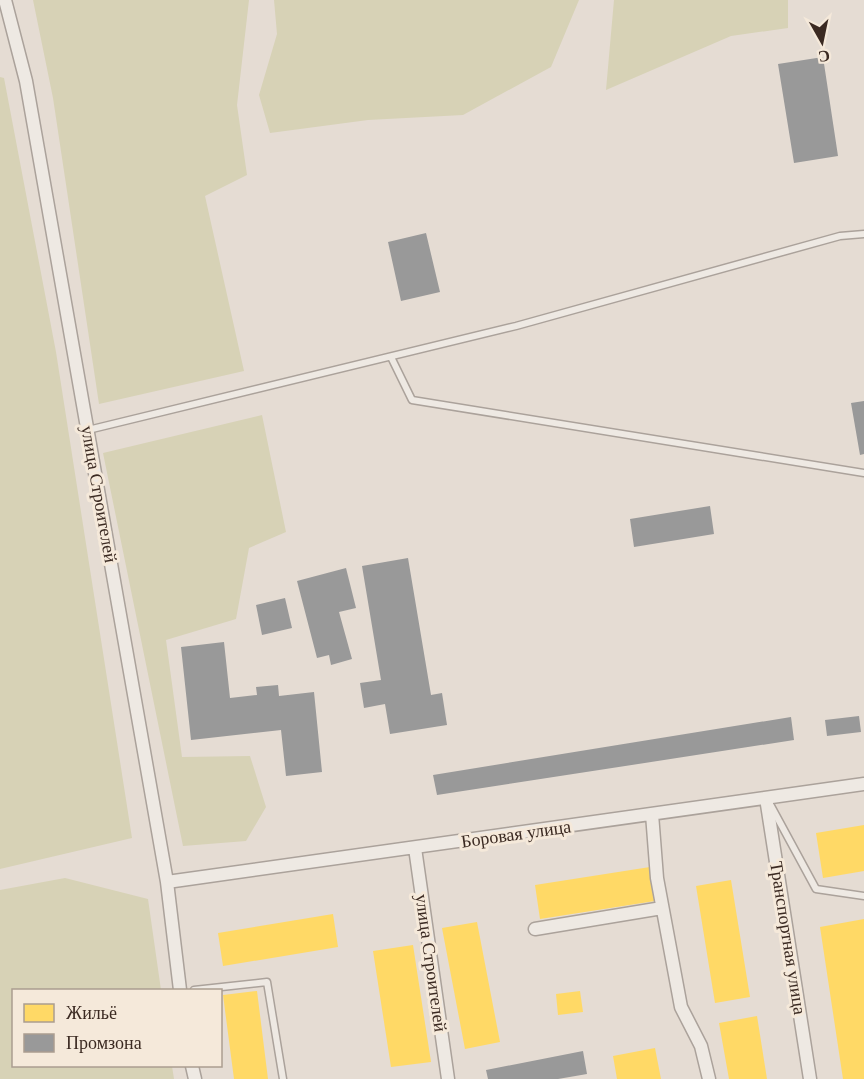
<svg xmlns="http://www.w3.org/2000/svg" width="864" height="1079" font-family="Georgia,serif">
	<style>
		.green { fill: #d7d2b6 }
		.homes { fill: #ffd966 }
		.industry { fill: #999 }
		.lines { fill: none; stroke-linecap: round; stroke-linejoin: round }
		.lane-casing { stroke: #aba29b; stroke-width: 9 }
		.street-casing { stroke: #aba29b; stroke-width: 15 }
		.lane { stroke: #eee9e3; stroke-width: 6 }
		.street { stroke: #eee9e3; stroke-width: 12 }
		.labels { text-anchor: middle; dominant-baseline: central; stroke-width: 6; stroke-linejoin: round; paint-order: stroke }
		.street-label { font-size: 18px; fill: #3b2a22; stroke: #f5e9da }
	</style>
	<rect width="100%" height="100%" fill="#e5dcd3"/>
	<path class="green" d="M 33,0 L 249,0 L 237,105 L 247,175 L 205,196 L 244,371 L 99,404 L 53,98 Z
		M 274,0 L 579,0 L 551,67 L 463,115 L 368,120 L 270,133 L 259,95 L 277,34 Z
		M 614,0 L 788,0 L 788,28 L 731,36 L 606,90 Z
		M 0,77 L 4,78 L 56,352 L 132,838 L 0,869 Z
		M 262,415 L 286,532 L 249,548 L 236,619 L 166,640 L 182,757 L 250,756 L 266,807 L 246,841 L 183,846 L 103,453 Z
		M 65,878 L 148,899 L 161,990 L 14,990 L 14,1066 L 172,1066 L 174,1079 L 0,1079 L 0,890 Z"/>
	<path class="homes" d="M 864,825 L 864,871 L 823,878 L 816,833 Z
		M 650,867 L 655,901 L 540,919 L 535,885 Z
		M 731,880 L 750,997 L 715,1003 L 696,886 Z
		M 333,914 L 338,947 L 223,966 L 218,933 Z
		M 864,919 L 864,1079 L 843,1079 L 820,927 Z
		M 477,922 L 500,1042 L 465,1049 L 442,928 Z
		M 413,945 L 431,1062 L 391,1067 L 373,951 Z
		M 257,991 L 268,1079 L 234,1079 L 223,995 Z
		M 580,991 L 583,1012 L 558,1015 L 556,994 Z
		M 757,1016 L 767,1079 L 729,1079 L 719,1023 Z
		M 655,1048 L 661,1079 L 617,1079 L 613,1056 Z"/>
	<path class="industry" d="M 823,57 L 838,156 L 794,163 L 778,64 Z
		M 426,233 L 440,292 L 401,301 L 388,242 Z
		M 864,401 L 864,454 L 860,455 L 851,403 Z
		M 710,506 L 714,534 L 634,547 L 630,519 Z
		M 408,558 L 431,695 L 442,693 L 447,725 L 390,734 L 385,704 L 364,708 L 360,683 L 381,680 L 362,566 Z
		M 346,568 L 356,608 L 339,612 L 352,659 L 331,665 L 329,655 L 317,658 L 297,581 Z
		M 285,598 L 292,628 L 262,635 L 256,605 Z
		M 224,642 L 230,698 L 257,695 L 256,687 L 278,685 L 279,696 L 314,692 L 322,772 L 286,776 L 281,730 L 191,740 L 181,647 Z
		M 859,716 L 861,732 L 827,736 L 825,720 Z
		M 791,717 L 794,740 L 437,795 L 433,775 Z
		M 583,1051 L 587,1074 L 558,1079 L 488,1079 L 486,1070 Z"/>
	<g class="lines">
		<defs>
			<path id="lane" d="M 391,357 L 412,400 L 864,473
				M 88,430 L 516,326 L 840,236 L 864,234
				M 771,806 L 816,889 L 864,896
				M 194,990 L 267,982 L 283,1079"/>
			<path id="street" d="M 5,0 L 26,81 L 167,882 L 180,990
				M 766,798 L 810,1079
				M 652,814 L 657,878 L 681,1007 L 701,1046 L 709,1079
				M 415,848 L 448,1079
				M 167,882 L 864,784
				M 535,929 L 662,908
				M 192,1066 L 195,1079"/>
		</defs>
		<use href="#lane" class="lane-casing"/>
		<use href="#street" class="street-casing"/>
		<use href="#lane" class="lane"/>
		<use href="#street" class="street"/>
	</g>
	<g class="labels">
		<g class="street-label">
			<text transform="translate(99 494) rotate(80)">улица Строителей</text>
			<text transform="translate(516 834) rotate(-8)">Боровая улица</text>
			<text transform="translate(788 938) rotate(81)">Транспортная улица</text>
			<text transform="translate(431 963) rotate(82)">улица Строителей</text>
		</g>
	</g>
	<rect x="12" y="989" width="210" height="78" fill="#f5e9da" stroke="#ab9d90" stroke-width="1.5"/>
	<rect x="24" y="1004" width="30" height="18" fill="#ffd966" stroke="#ab9d90" stroke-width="1.5"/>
	<text x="66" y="1019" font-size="18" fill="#3b2a22">Жильё</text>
	<rect x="24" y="1034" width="30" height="18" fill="#999999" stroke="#ab9d90" stroke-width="1.5"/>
	<text x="66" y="1049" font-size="18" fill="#3b2a22">Промзона</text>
	<g transform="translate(822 42) rotate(171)" stroke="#f5e9da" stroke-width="4.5" paint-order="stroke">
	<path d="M0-4.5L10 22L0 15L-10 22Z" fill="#3b2a22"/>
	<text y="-9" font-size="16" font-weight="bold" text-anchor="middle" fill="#3b2a22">С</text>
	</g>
</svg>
